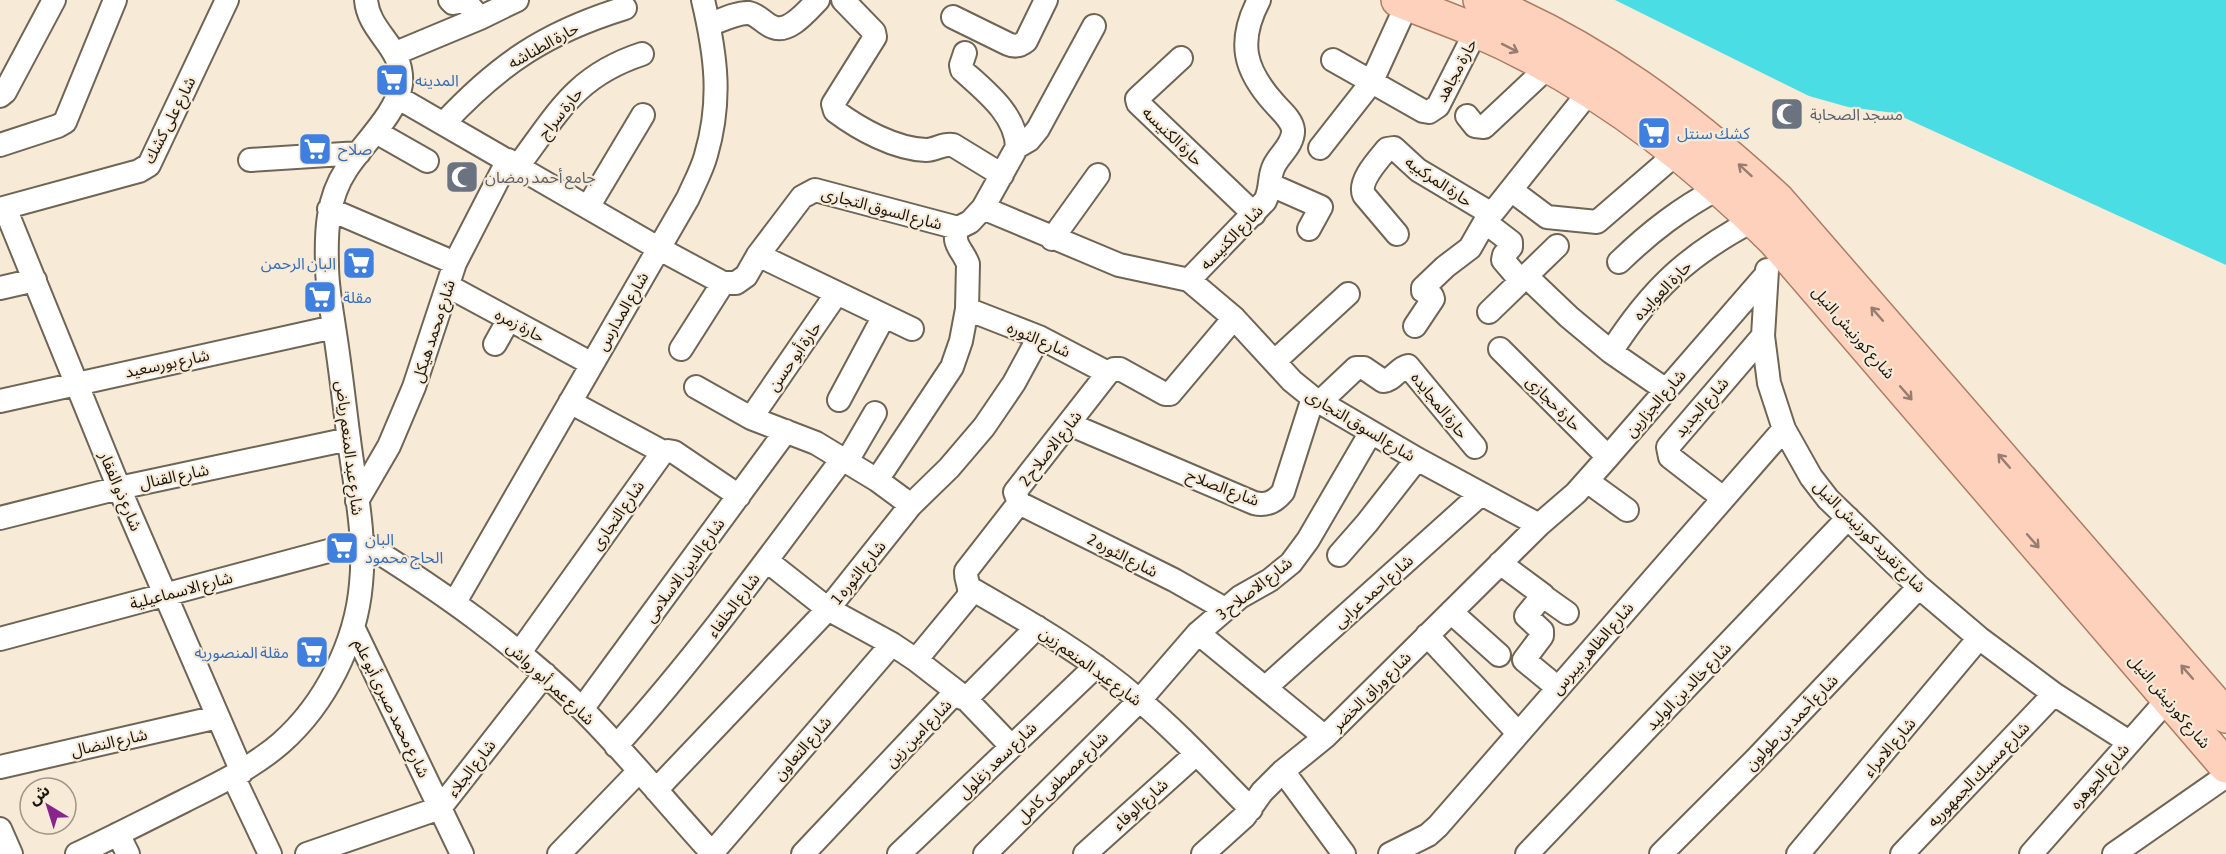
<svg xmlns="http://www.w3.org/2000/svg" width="2226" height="854" font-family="'Asap Condensed','Noto Sans Arabic',sans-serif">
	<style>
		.water { fill: #4adde3 }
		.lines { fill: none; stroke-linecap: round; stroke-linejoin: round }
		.street-casing { stroke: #6f6555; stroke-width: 26 }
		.primary-casing { stroke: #ae7b64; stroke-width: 36 }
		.street { stroke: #fff; stroke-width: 22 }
		.primary { stroke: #fed1bd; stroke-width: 33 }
		.oneway { stroke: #977d6f }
		.labels { text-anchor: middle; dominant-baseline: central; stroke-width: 4.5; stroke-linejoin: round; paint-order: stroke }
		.street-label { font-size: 16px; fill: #1a1610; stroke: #f7ebd8 }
		.shop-label { font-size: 16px; fill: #366cbe; stroke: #f7ebd8; text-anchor: start }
		.worship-label { font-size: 16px; fill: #5b616d; stroke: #f7ebd8; text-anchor: start }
	</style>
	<rect width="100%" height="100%" fill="#f7ebd8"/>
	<path class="water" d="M 1615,0 L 2226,0 L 2226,265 L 1894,113 L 1848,107 L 1809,96 Z"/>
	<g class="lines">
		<defs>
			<path id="street" d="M 450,0 L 453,3 L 465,1 L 480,18
				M 843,0 L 874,32 L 875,37 L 833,104 L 835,111 C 859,129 895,149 926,150 C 936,150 943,143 953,145 L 1002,175
				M 953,17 L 1008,44 C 1015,47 1020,46 1026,41 L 1046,0
				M 709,25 C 720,21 737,12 749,13 C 759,15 764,24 773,27 C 789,34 808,10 818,0
				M 396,53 L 480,18 L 517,0
				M 965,53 L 961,65 L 962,70 C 985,91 1016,114 1017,147 L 983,208
				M 1181,58 L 1140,96 L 1137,99 L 1138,103 L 1254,214
				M 1333,60 L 1423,111 L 1429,112 L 1438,106 L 1476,31
				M 0,96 L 5,92 L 54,0
				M 397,97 L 658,248 L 723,283 L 736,283 L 746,276 L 758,255 L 802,197 L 815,190 L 958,228 L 970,222 L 983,208 L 1119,265 L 1189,280 L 1234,318 L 1292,381 L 1313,398 L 1417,459 L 1539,525
				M 1467,116 L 1475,126 L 1484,127 L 1548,67
				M 444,123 C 500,63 547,32 625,8
				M 376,132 L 427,161
				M 0,145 L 58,126 L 65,122 L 115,0
				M 1017,147 L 1029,140 L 1038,129 L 1094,26
				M 1320,148 L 1371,83 L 1407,4
				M 250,160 L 359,153
				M 518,166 C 558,113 575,76 642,54
				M 1271,185 L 1321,207 L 1309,229
				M 1511,190 L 1547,217 L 1597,222 L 1677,153
				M 588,207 L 643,115
				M 5,208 L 119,488 L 242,772
				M 0,209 L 139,171 L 149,165 L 227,0
				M 329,209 L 455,263
				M 1485,222 L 1511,242 L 1511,247 L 1504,255 L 1503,260 L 1521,281
				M 1397,234 L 1364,195 C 1358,181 1378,160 1387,149 L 1394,148 L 1418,170 L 1490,213 L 1494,211 L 1589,92
				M 1052,239 L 1098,175
				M 758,255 L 912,329
				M 1619,262 C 1651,231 1680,209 1719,188
				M 1767,270 L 1763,336 L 1769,383 L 1784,429 L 1811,477 L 1828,499 L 1919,587 L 1979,638 L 2054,694 L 2129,742
				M 1526,276 L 1569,317 L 1611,352 L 1666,390
				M 1189,280 L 1265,201 C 1272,188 1268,178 1274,166 C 1279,155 1294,144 1293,130 C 1292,120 1282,112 1275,104 C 1244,70 1237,42 1259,0
				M 448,286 L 592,364
				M 0,288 L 35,280
				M 967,309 L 1039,337 L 1108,373
				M 1489,312 L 1557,246
				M 1415,326 L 1433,299 L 1432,296 L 1423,291 L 1423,288 L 1445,267 L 1470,248 L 1490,213
				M 495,344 L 509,319
				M 681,349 L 723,283
				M 1500,349 L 1608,457
				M 1611,352 C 1651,289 1689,254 1754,220
				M 1275,361 L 1348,294
				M 696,387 L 751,418 L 816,443 L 877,480 L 911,505
				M 839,400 L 884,316
				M 0,401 L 334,327
				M 570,402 L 663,452
				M 1320,402 L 1356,368 L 1364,368 L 1383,381 C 1394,380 1398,368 1408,366 L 1475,447
				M 751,418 L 837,293
				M 1069,424 L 1254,503 C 1267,506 1275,502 1283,492 L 1313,398
				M 847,461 L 875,413
				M 877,480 L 952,367 L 961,341 L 967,309 L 968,264 C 963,250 951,244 958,228
				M 1587,481 L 1627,510
				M 1723,498 L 1670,457 L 1668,447 L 1763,336
				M 357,501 L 389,446 L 414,387 L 455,263 L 508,160
				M 1019,503 L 1174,580 L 1225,609
				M 0,518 L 119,488 L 349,439
				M 1339,555 L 1367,523 L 1417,459
				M 767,561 L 828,609 L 892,644 L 916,660 L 965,698 L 1011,746
				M 1500,563 L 1543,595 L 1526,616 L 1542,631 L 1542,636 L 1524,660 L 1558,688
				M 970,588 C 1029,622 1087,655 1139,700 C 1179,733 1214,772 1251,809
				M 1543,596 L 1567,613
				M 455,602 L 688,198 C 694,184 702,170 706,155 C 722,100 716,55 703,0
				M 1451,612 L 1499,655
				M 353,627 L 462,854
				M 1198,633 L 1325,737
				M 1427,635 L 1518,733
				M 0,639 L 362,542 C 441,591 515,643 582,709 C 628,755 669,806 713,854
				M 520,652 L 663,452 L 668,451 L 674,452 L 739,496
				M 916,660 L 968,597 C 972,587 965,581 966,571 L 1019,503 L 1015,492 L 1108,373 L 1114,369 L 1120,369 L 1165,394 L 1170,394 L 1234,318
				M 1265,688 L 1481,494
				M 582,709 L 786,431
				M 616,746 C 699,654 769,557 843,458
				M 0,767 L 218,717
				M 1283,771 L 1344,854
				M 233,776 L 270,854
				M 656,790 L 828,609 L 911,505 L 949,468 L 984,427 L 1014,383 L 1039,337
				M 0,829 L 11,854
				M 118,834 L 128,854
				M 712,853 L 892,644
				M 77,854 C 113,837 148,819 184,801 C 218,784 252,768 281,743 C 325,704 356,643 361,584 C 366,536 355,487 349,440 C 344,402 340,364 334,327 C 331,306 327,286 327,265 C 326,232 327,199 346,170 C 361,146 398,112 401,84 C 404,46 369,34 366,0
				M 307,854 L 440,808 L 545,674
				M 559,854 L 639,771
				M 803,854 L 951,697 L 955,695 L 962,698 L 968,697 L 1037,627
				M 899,854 L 1096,666
				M 985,854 L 1140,700 L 1198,633 L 1240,597 L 1270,580 L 1291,563 L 1308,540 L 1371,432
				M 1085,854 L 1196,754
				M 1203,854 L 1245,816 L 1262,792 L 1283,771 L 1325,737 L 1539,525 L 1576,493 L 1608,457 L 1766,275
				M 1390,854 L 1428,835 L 1438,826 L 1784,429
				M 1527,854 L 1848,518
				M 1661,854 L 1755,760 L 1919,587
				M 1798,854 L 1979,638
				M 1902,854 L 2054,694
				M 2031,854 L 2168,699
				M 2114,854 L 2226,776"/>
			<path id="primary" d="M 1398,0 C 1424,10 1450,20 1475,30 C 1587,78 1688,154 1774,240 L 2226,766
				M 1480,0 C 1592,44 1690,118 1778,200 L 2226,716"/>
		</defs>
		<use href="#street" class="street-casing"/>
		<use href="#primary" class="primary-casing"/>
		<use href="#street" class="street"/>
		<use href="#primary" class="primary"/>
	</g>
	<defs><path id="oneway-shaft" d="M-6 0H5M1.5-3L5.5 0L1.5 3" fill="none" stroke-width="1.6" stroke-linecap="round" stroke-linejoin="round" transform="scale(1.5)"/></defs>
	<g class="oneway">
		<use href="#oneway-shaft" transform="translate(1510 48) rotate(27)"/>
		<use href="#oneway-shaft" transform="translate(1745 170) rotate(-138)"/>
		<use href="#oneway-shaft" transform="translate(1877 314) rotate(-131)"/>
		<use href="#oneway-shaft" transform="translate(1906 393) rotate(49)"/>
		<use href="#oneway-shaft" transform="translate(2004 461) rotate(-131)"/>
		<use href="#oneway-shaft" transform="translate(2033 541) rotate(49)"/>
		<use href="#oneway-shaft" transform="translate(2187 672) rotate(-131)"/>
	</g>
	<defs>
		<symbol id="supermarket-square" viewBox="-11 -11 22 22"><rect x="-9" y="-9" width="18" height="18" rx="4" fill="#3f7fe0" stroke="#f7ebd8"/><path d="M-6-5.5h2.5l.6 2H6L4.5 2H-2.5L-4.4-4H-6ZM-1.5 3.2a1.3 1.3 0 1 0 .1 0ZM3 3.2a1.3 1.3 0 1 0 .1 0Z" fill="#fff"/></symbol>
		<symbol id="mosque-square" viewBox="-11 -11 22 22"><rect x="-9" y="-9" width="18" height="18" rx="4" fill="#6b7280" stroke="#f7ebd8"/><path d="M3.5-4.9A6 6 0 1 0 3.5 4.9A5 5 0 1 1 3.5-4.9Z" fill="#fff"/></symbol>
	</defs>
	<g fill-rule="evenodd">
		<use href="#supermarket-square" x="373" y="61" width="38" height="38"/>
		<use href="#mosque-square" x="1768" y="95" width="38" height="38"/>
		<use href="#supermarket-square" x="1635" y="114" width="38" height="38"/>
		<use href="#supermarket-square" x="296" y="130" width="38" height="38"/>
		<use href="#mosque-square" x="443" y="158" width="38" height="38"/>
		<use href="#supermarket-square" x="340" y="244" width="38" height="38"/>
		<use href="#supermarket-square" x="301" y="278" width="38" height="38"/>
		<use href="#supermarket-square" x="323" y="529" width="38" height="38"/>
		<use href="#supermarket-square" x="293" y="633" width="38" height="38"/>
	</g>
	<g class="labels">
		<g class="street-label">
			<text transform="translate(543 45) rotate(-29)">حارة الطناشه</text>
			<text transform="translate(1456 70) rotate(-62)">حارة مجاهد</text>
			<text transform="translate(560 113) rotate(-51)">حارة سراج</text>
			<text transform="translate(169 120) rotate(-63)">شارع على كشك</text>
			<text transform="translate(1173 136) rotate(44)">حارة الكنيسه</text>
			<text transform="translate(1439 181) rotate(34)">حارة المركبيه</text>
			<text transform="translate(882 208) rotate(15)">شارع السوق التجارى</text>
			<text transform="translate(1231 237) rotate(-46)">شارع الكنيسه</text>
			<text transform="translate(1662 290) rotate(-46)">حارة العوايده</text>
			<text transform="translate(622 311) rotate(-60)">شارع المدارس</text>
			<text transform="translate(520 325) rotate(28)">حارة زمره</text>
			<text transform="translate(433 331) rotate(-72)">شارع محمد هيكل</text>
			<text transform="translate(1854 332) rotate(49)">شارع كورنيش النيل</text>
			<text transform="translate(1039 339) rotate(23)">شارع الثوره</text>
			<text transform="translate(794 356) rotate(-55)">حارة أبو حسن</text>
			<text transform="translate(167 363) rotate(-12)">شارع بورسعيد</text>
			<text transform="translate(1554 403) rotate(45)">حارة حجازى</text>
			<text transform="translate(1655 403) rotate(-49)">شارع الجزارين</text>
			<text transform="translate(1440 405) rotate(51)">حارة المجايده</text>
			<text transform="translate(1701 407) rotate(-49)">شارع الجديد</text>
			<text transform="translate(1361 425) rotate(31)">شارع السوق التجارى</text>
			<text transform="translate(350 448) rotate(83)">شارع عبد المنعم رياض</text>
			<text transform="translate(1050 448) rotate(-52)">شارع الاصلاح 2</text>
			<text transform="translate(174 476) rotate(-12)">شارع القنال</text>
			<text transform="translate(1223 487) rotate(21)">شارع الصلاح</text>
			<text transform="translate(121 491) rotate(67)">شارع ذو الفقار</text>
			<text transform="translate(617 515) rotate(-55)">شارع التجارى</text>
			<text transform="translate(1870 536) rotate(45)">شارع تفريد كورنيش النيل</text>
			<text transform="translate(1123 555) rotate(27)">شارع الثوره 2</text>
			<text transform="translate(684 570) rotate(-54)">شارع الدين الاسلامى</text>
			<text transform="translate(858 572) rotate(-51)">شارع الثوره 1</text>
			<text transform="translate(1254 588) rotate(-38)">شارع الاصلاح 3</text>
			<text transform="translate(181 590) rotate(-15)">شارع الاسماعيلية</text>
			<text transform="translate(1373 591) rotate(-42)">شارع احمد عرابى</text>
			<text transform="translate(733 605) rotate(-53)">شارع الخلفاء</text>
			<text transform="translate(1592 648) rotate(-49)">شارع الظاهر بيبرس</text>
			<text transform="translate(1091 666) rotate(36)">شارع عبد المنعم زين</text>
			<text transform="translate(551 683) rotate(43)">شارع عمر أبو رواش</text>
			<text transform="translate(1688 686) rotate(-46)">شارع خالد بن الوليد</text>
			<text transform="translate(1371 691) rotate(-45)">شارع وراق الخضر</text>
			<text transform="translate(2170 701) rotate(50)">شارع كورنيش النيل</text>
			<text transform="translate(392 708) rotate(64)">شارع محمد صبرى أبو علم</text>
			<text transform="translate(1791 722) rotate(-46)">شارع أحمد بن طولون</text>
			<text transform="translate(918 733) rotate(-46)">شارع امين زين</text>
			<text transform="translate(109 742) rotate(-13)">شارع النضال</text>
			<text transform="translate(1889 747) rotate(-50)">شارع الامراء</text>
			<text transform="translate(802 748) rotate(-49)">شارع التعاون</text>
			<text transform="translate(997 760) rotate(-44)">شارع سعد زغلول</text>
			<text transform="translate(471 768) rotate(-52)">شارع الجلاء</text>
			<text transform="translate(1978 774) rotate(-46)">شارع مسبك الجمهوريه</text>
			<text transform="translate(2099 776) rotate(-49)">شارع الجوهره</text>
			<text transform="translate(1062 777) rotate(-45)">شارع مصطفى كامل</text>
			<text transform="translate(1140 804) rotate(-42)">شارع الوفاء</text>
		</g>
		<g class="shop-label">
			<text x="415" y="80">المدينه</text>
			<text x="1677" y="133">كشك سنتل</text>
			<text x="338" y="149">صلاح</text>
			<text x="336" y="263" text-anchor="end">البان الرحمن</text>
			<text x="343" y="297">مقلة</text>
			<text x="365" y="539">البان<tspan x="365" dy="18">الحاج محمود</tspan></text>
			<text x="289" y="652" text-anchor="end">مقلة المنصوريه</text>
		</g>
		<g class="worship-label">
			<text x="1810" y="114">مسجد الصحابة</text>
			<text x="485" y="177">جامع أحمد رمضان</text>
		</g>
	</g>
	<g transform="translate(48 806) rotate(322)"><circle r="28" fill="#f7ebd8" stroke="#9f9688" stroke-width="1.5"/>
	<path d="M0-4.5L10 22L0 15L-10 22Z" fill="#88248c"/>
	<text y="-9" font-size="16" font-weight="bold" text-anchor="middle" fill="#1a1610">ش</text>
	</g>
</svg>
